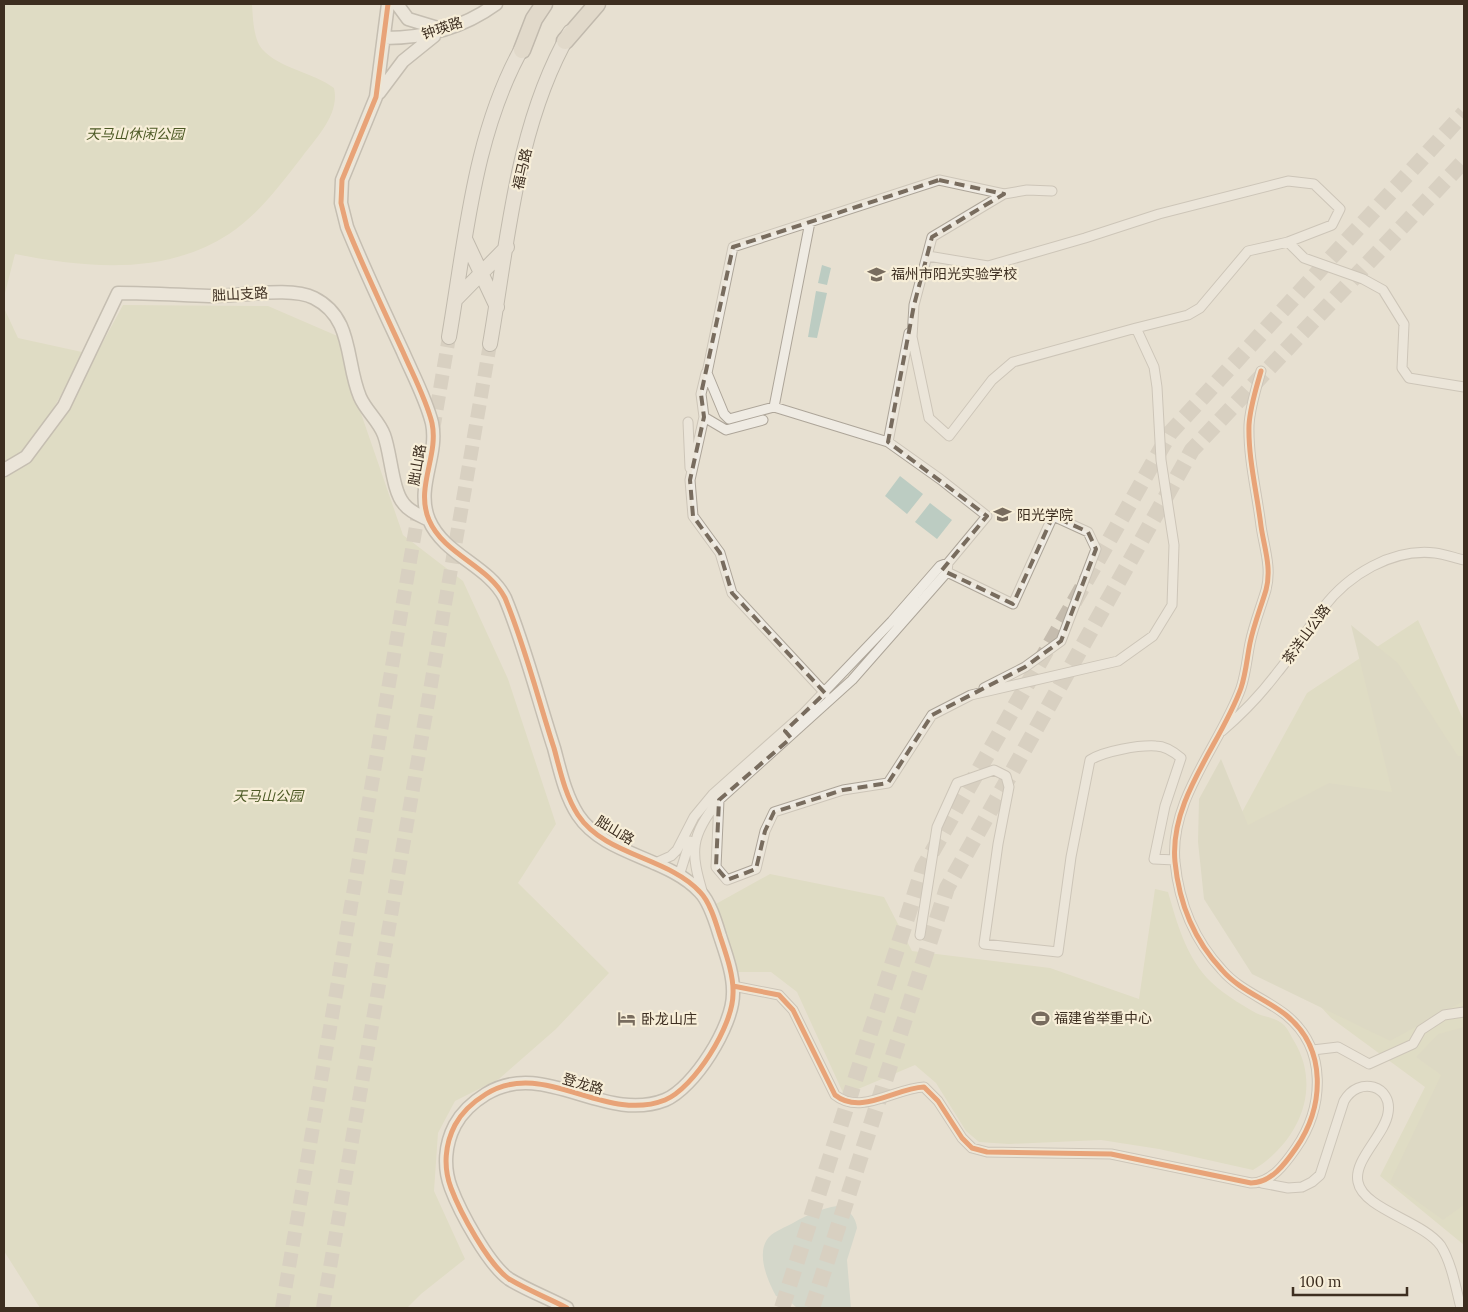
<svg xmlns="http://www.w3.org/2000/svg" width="1468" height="1312" font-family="Lora,'Noto Sans SC',serif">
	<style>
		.green { fill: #d6d7b3 }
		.cemetery { fill: #d1d1b3 }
		.water { fill: #bcccc2 }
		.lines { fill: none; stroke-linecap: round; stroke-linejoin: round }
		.primary-tunnel { stroke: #c5bcae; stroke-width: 14; stroke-dasharray: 14 7; stroke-linecap: butt }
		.highway-tunnel { stroke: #c5bcae; stroke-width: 16; stroke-dasharray: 16 8; stroke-linecap: butt }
		.street-casing { stroke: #ada599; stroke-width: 11 }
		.secondary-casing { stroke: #9c958a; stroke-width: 15 }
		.primary-casing { stroke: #928b80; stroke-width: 16 }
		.highway-casing { stroke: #928b80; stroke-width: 19 }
		.street { stroke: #efebe3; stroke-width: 9 }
		.secondary { stroke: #efebe3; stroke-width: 12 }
		.primary { stroke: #e6e1d4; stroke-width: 14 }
		.highway { stroke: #dad1c2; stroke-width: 16 }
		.cycleway-casing { stroke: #f7eed8; stroke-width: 8 }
		.cycleway { stroke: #e8590c; stroke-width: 5 }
		.marked { fill: none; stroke: #786c5e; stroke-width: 4; stroke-dasharray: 10 6; stroke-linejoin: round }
		.labels { text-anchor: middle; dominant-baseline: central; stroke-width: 4.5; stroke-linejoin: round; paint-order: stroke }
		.street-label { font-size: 14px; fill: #3d2e20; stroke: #f7eed8 }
		.park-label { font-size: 14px; font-style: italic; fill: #4d5a26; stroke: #f7eed8 }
		.poi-label { font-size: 14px; fill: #3d2e20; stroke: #f7eed8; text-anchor: start }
	</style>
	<rect width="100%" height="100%" fill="#e7e0d1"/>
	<path class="green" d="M 4,4 L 252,4 C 253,17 253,38 262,49 C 280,69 313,72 334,88 C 340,114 317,137 302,157 C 280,185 258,215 229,234 C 164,276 87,268 15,254 L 4,297 Z
		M 123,305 L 268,306 L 342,338 L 355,396 L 403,535 L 463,581 L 508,679 L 556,824 L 518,883 L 609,973 L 556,1029 L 499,1079 L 455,1101 L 438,1133 L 434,1191 L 465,1259 L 421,1294 L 407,1308 L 40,1308 L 4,1251 L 4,476 L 31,458 L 72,399 Z
		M 4,308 L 18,338 L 82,352 C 63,392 42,439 4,466 Z
		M 1418,620 L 1464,721 L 1464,1245 L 1380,1176 L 1425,1087 L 1331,1018 L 1205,880 L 1307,693 Z
		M 770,874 L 884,897 L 912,951 L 1050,968 L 1139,999 L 1155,889 L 1168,892 C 1177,923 1185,953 1207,978 C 1219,991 1240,1004 1256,1013 C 1264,1017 1278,1018 1284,1025 C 1288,1029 1291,1036 1294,1041 C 1323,1089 1298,1143 1253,1170 L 1159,1149 L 1101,1140 L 1009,1144 L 979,1142 L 966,1131 L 936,1083 L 915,1065 L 844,1095 L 797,992 L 771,972 L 735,972 L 714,905 Z"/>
	<path class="cemetery" d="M 1351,625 L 1398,663 L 1458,756 L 1464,756 L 1464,1001 L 1390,1041 L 1252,974 L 1204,899 L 1198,842 L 1199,799 L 1221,759 L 1248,825 L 1329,783 L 1392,792 Z
		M 1464,1027 L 1464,1205 L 1443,1220 L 1390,1182 L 1441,1075 L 1416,1057 L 1438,1034 Z"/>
	<path class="water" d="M 822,265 L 831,268 L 827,285 L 818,283 Z
		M 816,291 L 827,293 L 817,338 L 808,337 Z
		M 900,476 L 923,494 L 907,514 L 885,496 Z
		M 930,503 L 952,520 L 937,539 L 915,522 Z
		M 837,1206 C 848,1208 856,1217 857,1228 L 847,1260 L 851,1308 L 797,1308 L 787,1299 L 776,1296 C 768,1281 755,1253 769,1237 C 775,1231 786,1227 793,1223 C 807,1215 822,1208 837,1206 Z"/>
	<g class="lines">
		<path class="primary-tunnel" d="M 433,430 L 449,337
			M 282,1308 L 420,503
			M 323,1308 L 490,344"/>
		<path class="highway-tunnel" d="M 782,1308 L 923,868 L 1170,433 L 1464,113
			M 812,1308 L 947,888 L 1192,450 L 1464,161"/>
		<defs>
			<path id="street" d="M 1288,242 L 1304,258 L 1363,279 L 1383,290 L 1404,324 L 1402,368 L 1409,378 L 1464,387
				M 928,256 L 988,266 L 1085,238 L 1159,214 L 1288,181 L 1314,184 L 1340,209 L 1332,225 L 1288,242 L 1248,251 L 1200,308 L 1188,315 L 1136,328
				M 706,373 L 701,394 L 704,417 L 726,430 L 763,420
				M 774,407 L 810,222
				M 704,417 L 690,480 L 693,516 L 720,553 L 732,593 L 825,693
				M 688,422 L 690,468
				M 888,442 L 909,333
				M 948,563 L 987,516 L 940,479 L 888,442 L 774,407 L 729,419 L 724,414 L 707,373 L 733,247 L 939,180 L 1004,194
				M 947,572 L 1013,604 L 1053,516 L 1088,532 L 1096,549 L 1061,641 L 1025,667 L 984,688
				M 1222,731 C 1242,714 1261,694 1277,673 C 1294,653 1307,629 1323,608 C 1348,575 1392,548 1435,553 C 1444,554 1455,558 1464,560
				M 713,794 L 719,800 L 716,867 L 727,880 L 756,869 L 765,831 L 774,812 L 843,790 L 888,783 L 932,715 L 971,695 L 1118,661 L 1153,636 L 1172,605 L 1174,545 L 1161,460 L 1157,387 L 1154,367 L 1136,328 L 1013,362 L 992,380 L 949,436 L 929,418 L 912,337 L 914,305 L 932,237 L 1004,194 L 1027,190 L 1052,191
				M 653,864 L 671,856 L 677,850 L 694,817 L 713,794 L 803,714 L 892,621 L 940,566 L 948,563 L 947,572 L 852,680 L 719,800 C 690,836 690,851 703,894
				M 679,876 L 690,841
				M 920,935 L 937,827 L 957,783 L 994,770 L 1006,776 L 1009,787 L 998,844 L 984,944 L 1058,952 L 1071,857 L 1090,760 C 1104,751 1139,745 1156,746 C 1166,746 1174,752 1181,758 L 1165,806 L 1154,859 L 1175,860
				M 733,986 L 779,995 L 793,1010 L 835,1095 C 861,1116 895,1088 924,1087 L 938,1101 L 962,1138 L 972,1148 L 987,1152 L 1111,1154 L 1251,1183 C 1271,1183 1285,1164 1296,1148 C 1324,1107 1328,1049 1286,1015 C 1266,999 1239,990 1222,970 C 1194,940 1179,903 1175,862 C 1169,799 1221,744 1241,688 C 1246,673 1247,658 1250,643 C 1254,624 1261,607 1266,590 C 1272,568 1264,547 1261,526 C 1257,493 1248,458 1249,425 C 1250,407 1256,389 1261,371
				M 1313,1050 L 1338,1047 L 1369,1064 L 1413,1044 L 1421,1030 L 1444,1015 L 1464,1012
				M 1262,1183 L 1288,1188 L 1302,1187 L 1312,1182 L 1320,1175 L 1344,1101 C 1359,1075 1393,1086 1388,1113 C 1385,1135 1353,1160 1358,1182 C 1363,1209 1423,1221 1441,1246 C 1452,1264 1456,1289 1461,1308"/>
			<path id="secondary" d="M 388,4 L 376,97 L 342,180 L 341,203 L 347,227 C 364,269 384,311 403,352 C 413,375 426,399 432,423 C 439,456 415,487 429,520 C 444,555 488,565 505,598 C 525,646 538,699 554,748 C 560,770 565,795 578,815 C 605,856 668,857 700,892 C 710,902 716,923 720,936 C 726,954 734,976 733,994 C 733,1026 694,1088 665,1100 C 604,1124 544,1058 486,1094 C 473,1102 462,1112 455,1125 C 445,1144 443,1167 451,1188 C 460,1212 488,1264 509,1279 C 527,1290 548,1298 567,1308
				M 397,4 L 408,19 L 441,29
				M 385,38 C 425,38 463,28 496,4
				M 379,93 L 403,61 L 434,36
				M 4,470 L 26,457 L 64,406 L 118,293 C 149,293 179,295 209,296 C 238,297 290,286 314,298 C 354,318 345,362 360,397 C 366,411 379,421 384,435 C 391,453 392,491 404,504 C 410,512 421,516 429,520"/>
			<path id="primary" d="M 466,241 L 497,307
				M 455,300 L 507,247
				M 449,337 C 466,238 474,129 526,41
				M 490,344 C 508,241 516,125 570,32"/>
			<path id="highway" d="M 565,41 L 597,4
				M 522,50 L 534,19 L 544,4"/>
		</defs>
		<use href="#street" class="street-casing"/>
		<use href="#secondary" class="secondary-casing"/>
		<use href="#primary" class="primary-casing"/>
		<use href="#highway" class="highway-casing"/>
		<use href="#street" class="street"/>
		<use href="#secondary" class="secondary"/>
		<use href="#primary" class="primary"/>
		<use href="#highway" class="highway"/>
		<defs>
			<path id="cycleway" d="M 388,4 L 376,97 L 342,180 L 341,203 L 347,227 C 364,269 384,311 403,352 C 413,375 426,399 432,423 C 439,456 415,487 429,520 C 444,555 488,565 505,598 C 525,646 538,699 554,748 C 560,770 565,795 578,815 C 605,856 668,857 700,892 C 710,902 716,923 720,936 C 726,954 734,976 733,994 C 733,1026 694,1088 665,1100 C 604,1124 544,1058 486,1094 C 473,1102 462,1112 455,1125 C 445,1144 443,1167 451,1188 C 460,1212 488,1264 509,1279 C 527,1290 548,1298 567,1308
				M 733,986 L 779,995 L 793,1010 L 835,1095 C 861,1116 895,1088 924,1087 L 938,1101 L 962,1138 L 972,1148 L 987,1152 L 1111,1154 L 1251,1183 C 1271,1183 1285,1164 1296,1148 C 1324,1107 1328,1049 1286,1015 C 1266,999 1239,990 1222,970 C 1194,940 1179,903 1175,862 C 1169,799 1221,744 1241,688 C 1246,673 1247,658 1250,643 C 1254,624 1261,607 1266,590 C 1272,568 1264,547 1261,526 C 1257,493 1248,458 1249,425 C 1250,407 1256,389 1261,371"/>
		</defs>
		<use href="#cycleway" class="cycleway-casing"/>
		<use href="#cycleway" class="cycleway"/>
	</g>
	<path d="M0 0H1468V1312H0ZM 939,180 L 1004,194 L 932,237 L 914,305 L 888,442 L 987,516 L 942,570 L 1013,604 L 1053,516 L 1088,532 L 1096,549 L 1061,641 L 1025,667 L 932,715 L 888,783 L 843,790 L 774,812 L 765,831 L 756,869 L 727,880 L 716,867 L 719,800 L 791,738 L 785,731 L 825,693 L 732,593 L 720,553 L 693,516 L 690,480 L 704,417 L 701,394 L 733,247 Z" fill="#e7e0d1" fill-opacity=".55" fill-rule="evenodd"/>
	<path class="marked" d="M 939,180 L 1004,194 L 932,237 L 914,305 L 888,442 L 987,516 L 942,570 L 1013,604 L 1053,516 L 1088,532 L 1096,549 L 1061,641 L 1025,667 L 932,715 L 888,783 L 843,790 L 774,812 L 765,831 L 756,869 L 727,880 L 716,867 L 719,800 L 791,738 L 785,731 L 825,693 L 732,593 L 720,553 L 693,516 L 690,480 L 704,417 L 701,394 L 733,247 Z"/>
	<defs>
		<symbol id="school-bare" viewBox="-9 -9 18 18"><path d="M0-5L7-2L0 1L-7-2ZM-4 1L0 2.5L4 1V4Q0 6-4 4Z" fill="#786c5e" stroke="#f7eed8" stroke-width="2.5" paint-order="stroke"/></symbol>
		<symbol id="university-bare" viewBox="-9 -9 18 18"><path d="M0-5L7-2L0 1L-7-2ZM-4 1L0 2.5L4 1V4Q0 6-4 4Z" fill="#786c5e" stroke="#f7eed8" stroke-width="2.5" paint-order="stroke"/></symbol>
		<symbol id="stadium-bare" viewBox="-9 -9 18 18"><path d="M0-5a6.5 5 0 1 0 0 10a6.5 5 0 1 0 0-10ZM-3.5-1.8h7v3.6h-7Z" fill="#786c5e" stroke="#f7eed8" stroke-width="2.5" paint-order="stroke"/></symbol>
		<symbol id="hotel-bare" viewBox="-9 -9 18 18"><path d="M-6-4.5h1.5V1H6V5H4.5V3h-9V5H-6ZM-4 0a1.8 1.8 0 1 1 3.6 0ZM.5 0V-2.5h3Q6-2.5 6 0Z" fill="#786c5e" stroke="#f7eed8" stroke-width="2.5" paint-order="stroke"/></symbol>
	</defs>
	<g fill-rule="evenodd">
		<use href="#school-bare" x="864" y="262" width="25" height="25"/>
		<use href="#university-bare" x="990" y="502" width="25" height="25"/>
		<use href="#stadium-bare" x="1028" y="1006" width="25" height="25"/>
		<use href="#hotel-bare" x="614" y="1006" width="25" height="25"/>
	</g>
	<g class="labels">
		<g class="street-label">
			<text transform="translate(442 28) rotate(-18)">钟瑛路</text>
			<text transform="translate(522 169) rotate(-77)">福马路</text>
			<text transform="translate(240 294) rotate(-3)">胐山支路</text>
			<text transform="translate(417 465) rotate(-80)">胐山路</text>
			<text transform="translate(1306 634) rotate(-54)">茶洋山公路</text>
			<text transform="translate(615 830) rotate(31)">胐山路</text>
			<text transform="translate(583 1084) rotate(16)">登龙路</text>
		</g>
		<g class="park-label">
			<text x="135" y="134">天马山休闲公园</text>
			<text x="268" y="796">天马山公园</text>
		</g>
		<g class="poi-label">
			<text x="891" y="274">福州市阳光实验学校</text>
			<text x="1017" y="515">阳光学院</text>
			<text x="1054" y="1018">福建省举重中心</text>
			<text x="641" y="1019">卧龙山庄</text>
		</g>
	</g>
	<rect width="1468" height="1312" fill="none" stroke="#3d2e20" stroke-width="10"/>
	<path d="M1293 1287v8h114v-8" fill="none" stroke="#3d2e20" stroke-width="2.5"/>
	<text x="1300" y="1287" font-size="15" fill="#3d2e20" stroke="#f7eed8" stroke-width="4" paint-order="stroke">100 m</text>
</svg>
